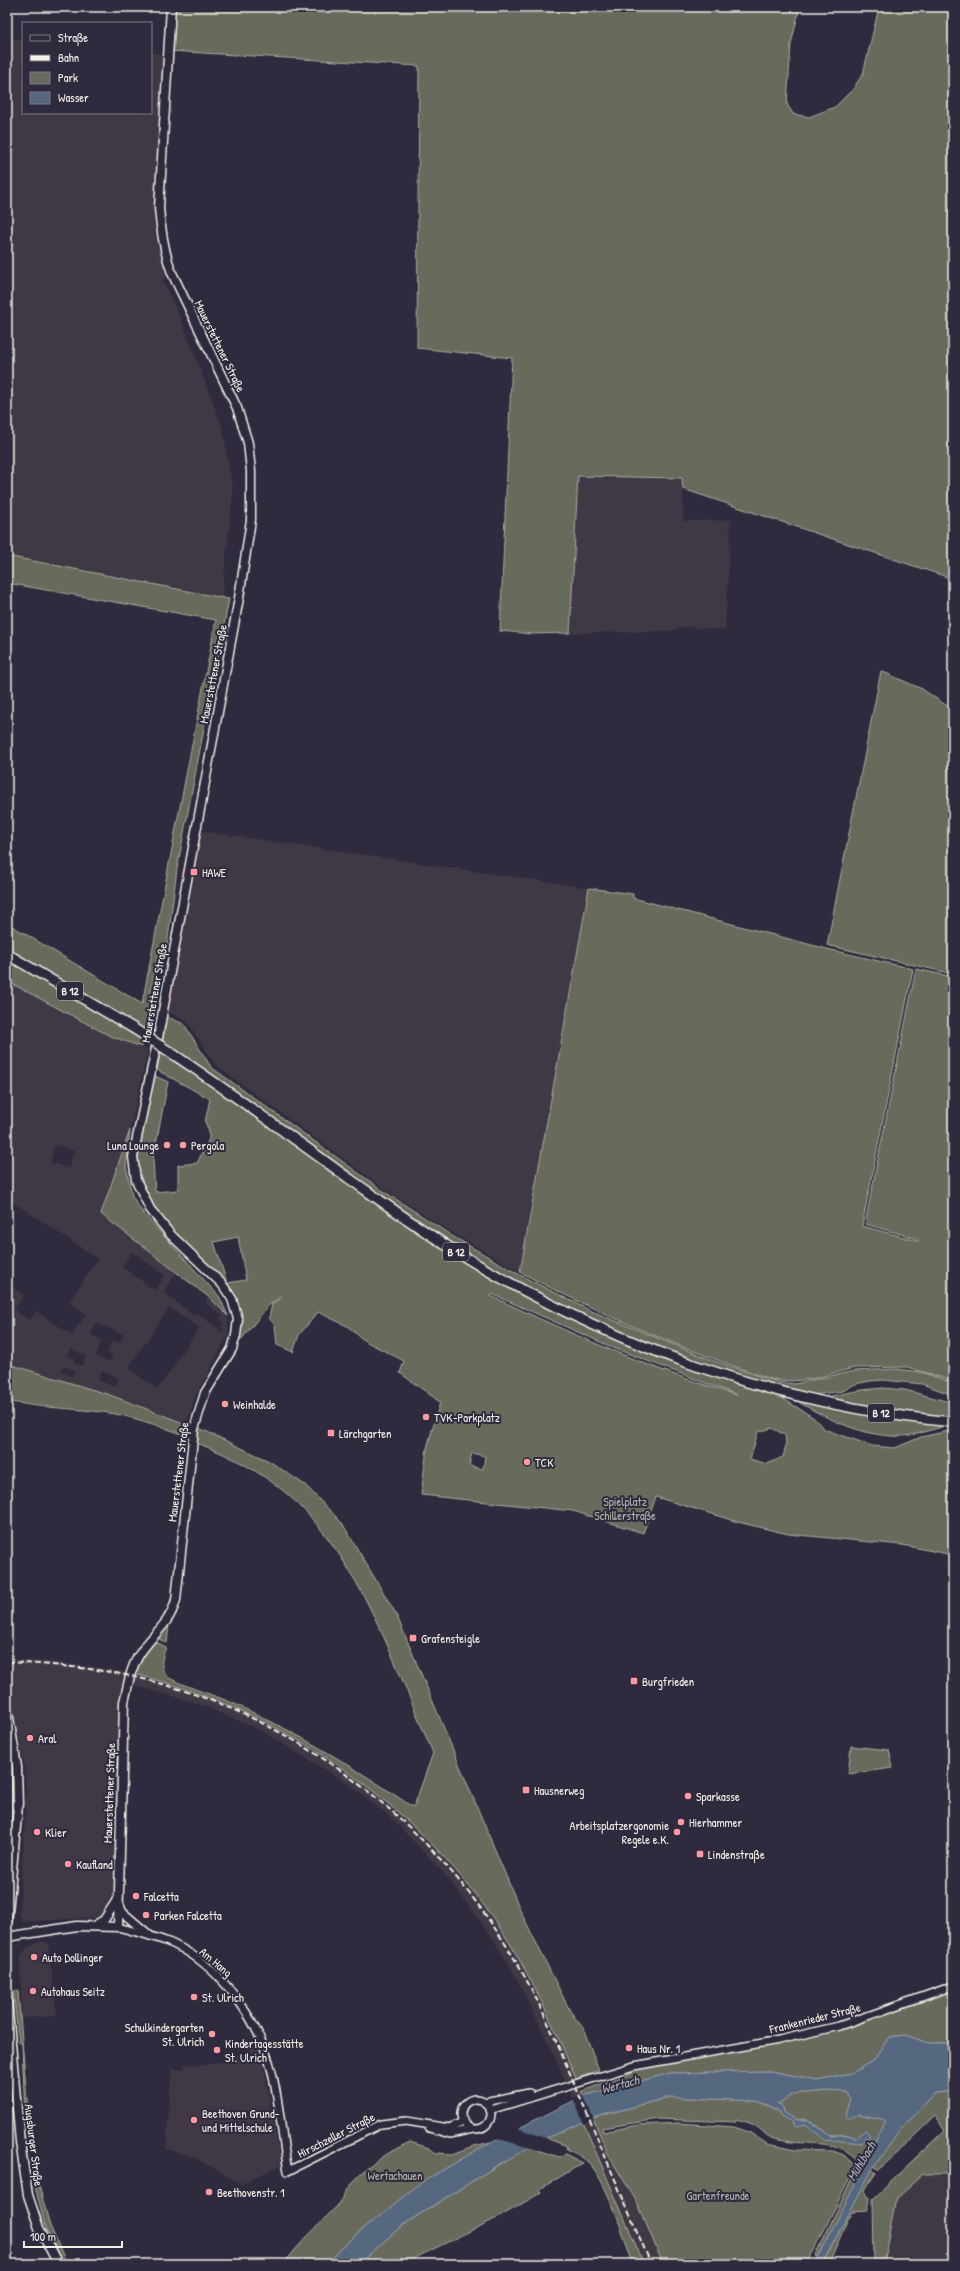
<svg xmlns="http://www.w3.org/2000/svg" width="960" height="2271" font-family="'Patrick Hand',sans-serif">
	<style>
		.built { fill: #403844; fill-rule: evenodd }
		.green { fill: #676a5c; stroke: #aeaea2; fill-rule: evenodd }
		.water { fill: #556780; stroke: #959eaa; fill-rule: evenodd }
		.pier { fill: #2f2a3d }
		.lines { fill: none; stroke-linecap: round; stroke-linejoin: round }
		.tertiary-casing { stroke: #f4f1e8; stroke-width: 10 }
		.secondary-casing { stroke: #f4f1e8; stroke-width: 11 }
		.primary-casing { stroke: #f4f1e8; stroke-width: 12 }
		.tertiary { stroke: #2f2a3d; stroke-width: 7 }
		.secondary { stroke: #2f2a3d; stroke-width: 8 }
		.primary { stroke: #2f2a3d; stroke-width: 9 }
		.rail { stroke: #f4f1e8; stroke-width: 2; stroke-dasharray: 6 3; stroke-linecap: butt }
		.primary-bridge-casing { stroke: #f4f1e8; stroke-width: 12; stroke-linecap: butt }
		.primary-bridge { stroke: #2f2a3d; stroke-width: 9 }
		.poi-dot { fill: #ff9aa2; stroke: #2f2a3d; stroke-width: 1.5 }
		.labels { text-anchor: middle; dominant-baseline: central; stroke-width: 4; stroke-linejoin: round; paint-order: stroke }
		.shield { fill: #2f2a3d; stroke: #b9b5b5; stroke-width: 1 }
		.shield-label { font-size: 11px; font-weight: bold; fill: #f4f1e8 }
		.street-label { font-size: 12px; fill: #f4f1e8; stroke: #2f2a3d }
		.poi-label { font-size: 12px; fill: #f4f1e8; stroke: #2f2a3d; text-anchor: start }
		.park-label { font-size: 12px; fill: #b5b4a9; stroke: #2f2a3d }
		.water-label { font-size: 13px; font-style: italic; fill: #acb3b9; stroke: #2f2a3d }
	</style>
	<rect width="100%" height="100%" fill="#2f2a3d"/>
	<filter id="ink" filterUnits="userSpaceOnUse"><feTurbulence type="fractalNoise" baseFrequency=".025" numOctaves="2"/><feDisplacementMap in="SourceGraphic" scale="8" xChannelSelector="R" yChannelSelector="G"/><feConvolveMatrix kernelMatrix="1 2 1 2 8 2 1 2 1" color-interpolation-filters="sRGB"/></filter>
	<g filter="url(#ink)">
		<path class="built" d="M 7,38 L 23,40 L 23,113 L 151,113 L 151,53 L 163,55 L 155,232 L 167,275 L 163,281 L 181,319 L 223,429 L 233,493 L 222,597 L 7,556 Z
			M 578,476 L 683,478 L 683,521 L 731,520 L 725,630 L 685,627 L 670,631 L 570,633 Z
			M 201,831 L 589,888 L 520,1272 L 454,1234 L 386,1190 L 233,1078 L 215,1064 L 186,1020 L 168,1012 Z
			M 7,981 L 110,1036 L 148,1049 L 130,1130 L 101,1214 L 210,1298 L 228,1316 L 228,1336 L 195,1397 L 186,1424 L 110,1395 L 12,1365 L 7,1359 L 7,1284 L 24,1295 L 14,1310 L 30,1320 L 36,1311 L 72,1335 L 86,1314 L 69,1302 L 98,1259 L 7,1198 ZM 55,1145 L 74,1151 L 69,1168 L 50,1163 ZM 132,1252 L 165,1275 L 155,1290 L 122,1267 ZM 176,1274 L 208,1298 L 205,1303 L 222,1315 L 220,1319 L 224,1323 L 221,1327 L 224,1330 L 223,1332 L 197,1313 L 195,1316 L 163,1292 ZM 169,1308 L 199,1328 L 158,1389 L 128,1368 ZM 96,1323 L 123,1334 L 120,1343 L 112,1340 L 107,1353 L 112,1355 L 110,1362 L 96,1356 L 102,1340 L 91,1335 ZM 70,1349 L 86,1355 L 82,1366 L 74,1363 L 75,1359 L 67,1356 ZM 63,1366 L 75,1371 L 72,1376 L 61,1371 ZM 102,1371 L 119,1378 L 115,1387 L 98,1380 Z
			M 7,1659 L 53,1662 L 107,1669 L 151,1679 L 198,1693 L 231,1706 L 299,1741 L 353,1774 L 397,1809 L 450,1864 L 476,1895 L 499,1926 L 525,1969 L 566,2053 L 609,2156 L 637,2202 L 663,2264 L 644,2264 L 555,2057 L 516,1977 L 490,1934 L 443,1872 L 390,1817 L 347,1783 L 260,1730 L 194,1702 L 125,1683 L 120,1700 L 113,1897 L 100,1917 L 23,1922 L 19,1914 L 26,1804 L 25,1769 L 7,1680 Z
			M 41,1941 L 48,1942 L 57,2016 L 22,2018 L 20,1960 L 22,1954 L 27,1948 Z
			M 256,2045 L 265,2073 L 281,2165 L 241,2184 L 192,2156 L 166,2149 L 171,2077 L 172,2069 L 184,2069 L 185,2064 L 198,2066 L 225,2061 Z
			M 949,2173 L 953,2174 L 950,2190 L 953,2191 L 953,2264 L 883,2264 L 896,2198 L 923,2174 Z"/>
		<path class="green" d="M 174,7 L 800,7 L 791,44 L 787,104 L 793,114 L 809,117 L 835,107 L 852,90 L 863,74 L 879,7 L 953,7 L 953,321 L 948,336 L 953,338 L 953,579 L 683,489 L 682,478 L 578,476 L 570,633 L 532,634 L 500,631 L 512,358 L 417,348 L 419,66 L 170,51 Z
			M 7,556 L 229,599 L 177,869 L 166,954 L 160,954 L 155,966 L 142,1047 L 110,1036 L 7,981 L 7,958 L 134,1025 L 7,949 L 7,923 L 142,1004 L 216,620 L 7,583 Z
			M 881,671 L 922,689 L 953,710 L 953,974 L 827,945 Z
			M 589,888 L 633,894 L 633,898 L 827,949 L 913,969 L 862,1226 L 918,1241 L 918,1239 L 865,1224 L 916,969 L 953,977 L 953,1381 L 907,1367 L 854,1368 L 812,1379 L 792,1381 L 771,1379 C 685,1350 601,1315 520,1272 Z
			M 167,1017 L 184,1024 L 211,1067 L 385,1192 L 454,1237 L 520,1275 L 589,1310 L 714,1361 L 771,1380 L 794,1384 L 854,1371 L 897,1369 L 921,1372 L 953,1383 L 953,1395 L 922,1384 L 884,1380 L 870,1381 L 855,1384 L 843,1391 L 812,1395 L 752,1381 L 639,1341 L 541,1297 L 462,1251 L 172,1048 L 169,1059 L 204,1080 L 416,1231 L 458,1258 L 634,1347 L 689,1368 L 782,1398 L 814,1418 L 824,1429 L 872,1446 L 895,1448 L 921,1437 L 953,1430 L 953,1555 L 902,1545 L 788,1534 L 738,1522 L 656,1497 L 643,1533 L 573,1511 L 421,1495 L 427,1448 L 440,1402 L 400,1373 L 404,1361 L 365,1341 L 347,1326 L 318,1312 L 299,1335 L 293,1352 L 277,1345 L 275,1325 L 269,1318 L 272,1304 L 282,1297 L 281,1296 L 269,1305 L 237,1345 L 239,1309 L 152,1209 L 138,1179 L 136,1157 L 155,1076 L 168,1082 L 153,1159 L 155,1192 L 178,1190 L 178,1165 L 197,1163 L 209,1139 L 209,1131 L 205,1122 L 210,1099 L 157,1070 ZM 238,1237 L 246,1280 L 227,1283 L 214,1242 ZM 492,1294 L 616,1349 L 737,1395 C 720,1391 704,1384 687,1379 C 620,1356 555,1326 491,1296 ZM 772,1428 L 785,1435 L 786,1445 L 783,1457 L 767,1464 L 750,1459 L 758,1432 ZM 472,1453 L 485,1456 L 483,1469 L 469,1466 Z
			M 130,1130 L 126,1166 L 132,1196 L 143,1213 L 219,1296 L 228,1316 L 210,1298 L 101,1214 Z
			M 7,1359 L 12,1365 L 110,1395 L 186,1424 L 185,1435 C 158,1426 130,1415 102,1412 C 70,1408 39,1408 7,1401 Z
			M 883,1388 L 905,1390 L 953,1403 L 953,1419 L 905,1413 L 821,1398 L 862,1390 Z
			M 795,1398 L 945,1425 L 946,1426 C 929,1430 909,1438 891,1436 C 857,1434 824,1417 795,1400 Z
			M 199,1428 L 269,1461 L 305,1485 L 342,1523 L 396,1614 L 522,1914 L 570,2011 L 583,2028 L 599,2070 L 576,2079 C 554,2026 530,1973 498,1925 C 411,1799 283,1711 134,1674 L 136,1666 L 154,1641 L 166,1647 C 162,1659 158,1668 169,1678 C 191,1689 215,1695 237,1705 C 298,1733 356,1768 411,1806 L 414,1806 L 433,1753 C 398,1673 366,1576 306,1512 C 276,1480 236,1457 196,1443 Z
			M 169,1625 L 167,1643 L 157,1638 Z
			M 7,1732 C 14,1777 12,1810 7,1855 Z
			M 851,1746 L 889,1750 L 893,1768 L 848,1774 Z
			M 13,1991 L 18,1991 L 30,2137 L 26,2138 L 22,2044 L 19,2042 Z
			M 947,1991 L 953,2026 L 953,2043 L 928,2043 L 905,2035 L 889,2037 L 874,2060 L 852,2073 L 817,2080 L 770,2071 L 671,2073 L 583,2096 L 582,2091 L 624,2076 L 636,2069 L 839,2029 L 882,2015 Z
			M 828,2091 L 846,2092 L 850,2098 L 845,2115 L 859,2114 L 886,2120 L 873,2143 L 869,2138 L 856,2138 L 848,2135 L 830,2135 L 812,2122 L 805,2119 L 796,2120 L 785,2114 L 783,2108 L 776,2102 L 781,2103 L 793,2094 Z
			M 953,2091 L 953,2191 L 950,2190 L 953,2174 L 923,2174 L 896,2198 L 883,2264 L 874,2264 L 873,2199 L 945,2131 L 935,2116 L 879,2170 L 874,2166 L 902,2128 L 935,2093 Z
			M 669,2097 L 756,2101 C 766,2104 790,2115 794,2125 L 806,2124 L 828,2139 L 861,2143 L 865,2137 L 872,2147 L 867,2161 L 860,2163 C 837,2134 804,2149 771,2138 C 765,2135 760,2128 754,2125 C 749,2122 742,2121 736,2119 L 735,2122 L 658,2119 L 602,2128 L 603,2132 L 638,2125 L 679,2123 L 734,2127 L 749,2132 L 767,2144 L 795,2150 L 833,2151 L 844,2155 L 854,2165 L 853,2172 L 807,2264 L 663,2264 L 637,2202 L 609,2156 L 593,2118 Z
			M 583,2122 L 644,2264 L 633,2264 C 624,2237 607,2181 588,2162 C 582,2156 574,2153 566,2149 L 567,2146 L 546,2138 Z
			M 410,2142 L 429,2148 L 436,2153 L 453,2154 L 474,2146 L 491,2142 L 419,2184 L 356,2235 L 326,2264 L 284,2264 C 300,2242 319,2225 338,2205 C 344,2198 347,2189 353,2182 C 370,2164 388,2152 410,2142 Z
			M 527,2147 L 559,2157 L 565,2154 L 583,2163 L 540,2189 L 542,2192 L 501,2216 L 413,2259 L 410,2264 L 358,2264 L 404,2224 Z
			M 863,2164 L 866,2165 L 818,2257 L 816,2256 L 818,2250 L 855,2173 L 856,2165 Z
			M 34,2167 L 50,2226 L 67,2264 L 63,2264 L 45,2225 L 32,2175 Z
			M 872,2169 L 876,2173 L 864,2190 L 870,2198 L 868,2210 L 853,2211 L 847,2221 L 829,2264 L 824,2261 Z"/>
		<path class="water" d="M 905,2035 L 928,2043 L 953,2043 L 953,2091 L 935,2093 L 902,2128 L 874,2166 L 822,2264 L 815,2264 L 871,2153 L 872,2147 L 866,2138 L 861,2143 L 824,2139 L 806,2124 L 795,2126 L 793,2122 L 782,2117 L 779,2111 L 768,2105 L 756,2101 L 669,2097 L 596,2117 L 546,2138 L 501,2163 L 404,2224 L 358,2264 L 326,2264 L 356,2235 L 419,2184 L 491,2142 L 583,2096 L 671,2073 L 770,2071 L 817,2080 L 852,2073 L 874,2060 L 889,2037 ZM 828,2091 L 846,2092 L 850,2098 L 845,2115 L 848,2119 L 859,2114 L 885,2120 L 873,2143 L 869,2138 L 868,2132 L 865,2130 L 856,2138 L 848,2135 L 830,2135 L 808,2120 L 796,2120 L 785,2114 L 782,2106 L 777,2103 L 781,2103 L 793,2094 Z"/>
		<path class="pier" d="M 583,2094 L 594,2120 L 584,2124 L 573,2098 Z
			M 515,2127 L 546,2138 L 548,2139 L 530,2148 L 496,2138 Z"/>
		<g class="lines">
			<defs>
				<path id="tertiary" d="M 118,1927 C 136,1932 155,1936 173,1944 C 222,1967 259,2021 272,2072 C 280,2105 282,2139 288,2171 L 381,2124 L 406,2121 L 449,2128 L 459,2124 L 463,2120
					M461 2114a15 15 0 1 1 30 0a15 15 0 1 1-30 0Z
					M 484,2102 L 529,2093
					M 490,2110 L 634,2066 L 779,2040 L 839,2026 L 953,1986
					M 429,2128 L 450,2134 L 473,2129"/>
				<path id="secondary" d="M 7,1705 L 17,1767 L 18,1805 L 7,1923
					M 119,1904 L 122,1912 L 149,1935
					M 94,1926 L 104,1920 L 117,1900
					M 7,1937 L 77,1926 L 118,1927 L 124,1702 C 128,1686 130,1669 139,1655 C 152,1634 169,1626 176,1600 L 194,1429 L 205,1393 L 232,1349 L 236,1335 L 238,1319 L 232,1299 L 222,1284 L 170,1234 L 150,1209 L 136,1180 L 133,1157 L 157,1043 L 239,598 L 251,520 L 251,471 L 248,443 L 237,408 L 172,273 C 164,252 161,231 159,208 L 171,7
					M 7,1999 L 20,2142 L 28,2195 L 39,2228 L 58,2264"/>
				<path id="primary" d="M 7,954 L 133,1028
					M 170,1052 C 230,1092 289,1135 347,1177 C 384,1203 421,1230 460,1254 C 609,1345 779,1406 953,1422"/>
			</defs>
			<use href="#tertiary" class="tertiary-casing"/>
			<use href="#secondary" class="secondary-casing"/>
			<use href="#primary" class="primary-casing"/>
			<use href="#tertiary" class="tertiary"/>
			<use href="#secondary" class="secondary"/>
			<use href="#primary" class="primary"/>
			<path class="rail" d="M 7,1662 C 45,1664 83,1667 121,1674 C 290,1708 438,1823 522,1972 C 545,2012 562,2055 580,2097 C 604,2153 627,2209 651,2264"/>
			<defs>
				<path id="primary-bridge" d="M 133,1028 L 170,1052"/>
			</defs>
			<use href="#primary-bridge" class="primary-bridge-casing"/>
			<use href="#primary-bridge" class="primary-bridge"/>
		</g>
	</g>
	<g class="poi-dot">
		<rect x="190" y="868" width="8" height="8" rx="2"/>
		<circle cx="167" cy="1145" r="4"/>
		<circle cx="183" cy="1145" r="4"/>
		<circle cx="225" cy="1404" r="4"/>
		<circle cx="426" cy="1417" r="4"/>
		<rect x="327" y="1429" width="8" height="8" rx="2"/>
		<circle cx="527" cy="1462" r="4"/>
		<rect x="409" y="1634" width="8" height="8" rx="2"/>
		<rect x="630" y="1677" width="8" height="8" rx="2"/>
		<circle cx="30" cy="1738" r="4"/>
		<rect x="522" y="1786" width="8" height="8" rx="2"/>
		<circle cx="688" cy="1796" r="4"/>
		<circle cx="681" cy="1822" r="4"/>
		<circle cx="37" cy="1832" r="4"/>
		<circle cx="677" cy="1832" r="4"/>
		<rect x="696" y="1850" width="8" height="8" rx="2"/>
		<circle cx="68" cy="1864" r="4"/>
		<circle cx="136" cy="1896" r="4"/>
		<circle cx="146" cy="1915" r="4"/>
		<circle cx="34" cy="1957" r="4"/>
		<circle cx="33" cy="1991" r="4"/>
		<circle cx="194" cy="1997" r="4"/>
		<circle cx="212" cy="2034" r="4"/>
		<circle cx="629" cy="2048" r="4"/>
		<circle cx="217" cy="2050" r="4"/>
		<circle cx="194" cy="2120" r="4"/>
		<circle cx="209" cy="2192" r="4"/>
	</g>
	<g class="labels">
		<g class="shield">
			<rect x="57" y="982" width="26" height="18" rx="3"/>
			<rect x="443" y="1243" width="26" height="18" rx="3"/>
			<rect x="868" y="1404" width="26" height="18" rx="3"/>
		</g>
		<g class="shield-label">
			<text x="70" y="991">B 12</text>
			<text x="456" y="1252">B 12</text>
			<text x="881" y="1413">B 12</text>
		</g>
		<g class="street-label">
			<text transform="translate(220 346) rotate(64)">Mauerstettener Straße</text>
			<text transform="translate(213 674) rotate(-79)">Mauerstettener Straße</text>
			<text transform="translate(154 993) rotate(-80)">Mauerstettener Straße</text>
			<text transform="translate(178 1472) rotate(-83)">Mauerstettener Straße</text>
			<text transform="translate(109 1793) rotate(-88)">Mauerstettener Straße</text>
			<text transform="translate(216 1962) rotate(40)">Am Hang</text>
			<text transform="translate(815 2018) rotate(-14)">Frankenrieder Straße</text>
			<text transform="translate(336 2135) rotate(-27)">Hirschzeller Straße</text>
			<text transform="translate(34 2145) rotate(83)">Augsburger Straße</text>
		</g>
		<g class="poi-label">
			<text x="202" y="872">HAWE</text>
			<text x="159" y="1145" text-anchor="end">Luna Lounge</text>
			<text x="191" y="1145">Pergola</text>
			<text x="233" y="1404">Weinhalde</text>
			<text x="434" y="1417">TVK-Parkplatz</text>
			<text x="339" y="1433">Lärchgarten</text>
			<text x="535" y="1462">TCK</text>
			<text x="421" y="1638">Grafensteigle</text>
			<text x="642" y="1681">Burgfrieden</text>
			<text x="38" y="1738">Aral</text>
			<text x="534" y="1790">Hausnerweg</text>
			<text x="696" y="1796">Sparkasse</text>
			<text x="689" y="1822">Hierhammer</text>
			<text x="669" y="1825" text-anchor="end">Arbeitsplatzergonomie<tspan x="669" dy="14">Regele e.K.</tspan></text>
			<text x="45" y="1832">Klier</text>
			<text x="708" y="1854">Lindenstraße</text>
			<text x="76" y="1864">Kaufland</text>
			<text x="144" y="1896">Falcetta</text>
			<text x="154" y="1915">Parken Falcetta</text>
			<text x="42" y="1957">Auto Dollinger</text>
			<text x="41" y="1991">Autohaus Seitz</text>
			<text x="202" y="1997">St. Ulrich</text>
			<text x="204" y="2027" text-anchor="end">Schulkindergarten<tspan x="204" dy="14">St. Ulrich</tspan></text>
			<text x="225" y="2043">Kindertagesstätte<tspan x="225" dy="14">St. Ulrich</tspan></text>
			<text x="637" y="2048">Haus Nr. 1</text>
			<text x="202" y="2113">Beethoven Grund-<tspan x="202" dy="14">und Mittelschule</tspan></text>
			<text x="217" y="2192">Beethovenstr. 1</text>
		</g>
		<g class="park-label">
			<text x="625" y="1501">Spielplatz<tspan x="625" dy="14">Schillerstraße</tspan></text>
			<text x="395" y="2175">Wertachauen</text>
			<text x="718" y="2195">Gartenfreunde</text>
		</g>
		<g class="water-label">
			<text transform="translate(620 2084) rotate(-15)">Wertach</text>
			<text transform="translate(861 2161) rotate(-59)">Mühlbach</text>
		</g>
	</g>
	<rect width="960" height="2271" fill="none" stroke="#2f2a3d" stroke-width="24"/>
	<rect x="12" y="12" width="936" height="2247" fill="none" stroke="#f4f1e8" stroke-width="1.5" filter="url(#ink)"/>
	<rect x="22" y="22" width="130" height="92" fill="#2f2a3d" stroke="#7e7a81"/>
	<rect x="30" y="35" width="20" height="6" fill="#2f2a3d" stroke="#7e7a81"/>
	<text x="58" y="42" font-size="12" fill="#f4f1e8">Straße</text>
	<rect x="30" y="55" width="20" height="6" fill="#f4f1e8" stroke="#7e7a81"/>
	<text x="58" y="62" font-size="12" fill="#f4f1e8">Bahn</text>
	<rect x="30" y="72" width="20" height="12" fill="#676a5c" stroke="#7e7a81"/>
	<text x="58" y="82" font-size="12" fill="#f4f1e8">Park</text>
	<rect x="30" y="92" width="20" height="12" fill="#556780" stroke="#7e7a81"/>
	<text x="58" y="102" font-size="12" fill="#f4f1e8">Wasser</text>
	<path d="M24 2241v6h98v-6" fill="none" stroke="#f4f1e8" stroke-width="2"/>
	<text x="30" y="2241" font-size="12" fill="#f4f1e8" stroke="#2f2a3d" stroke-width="3" paint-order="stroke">100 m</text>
</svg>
